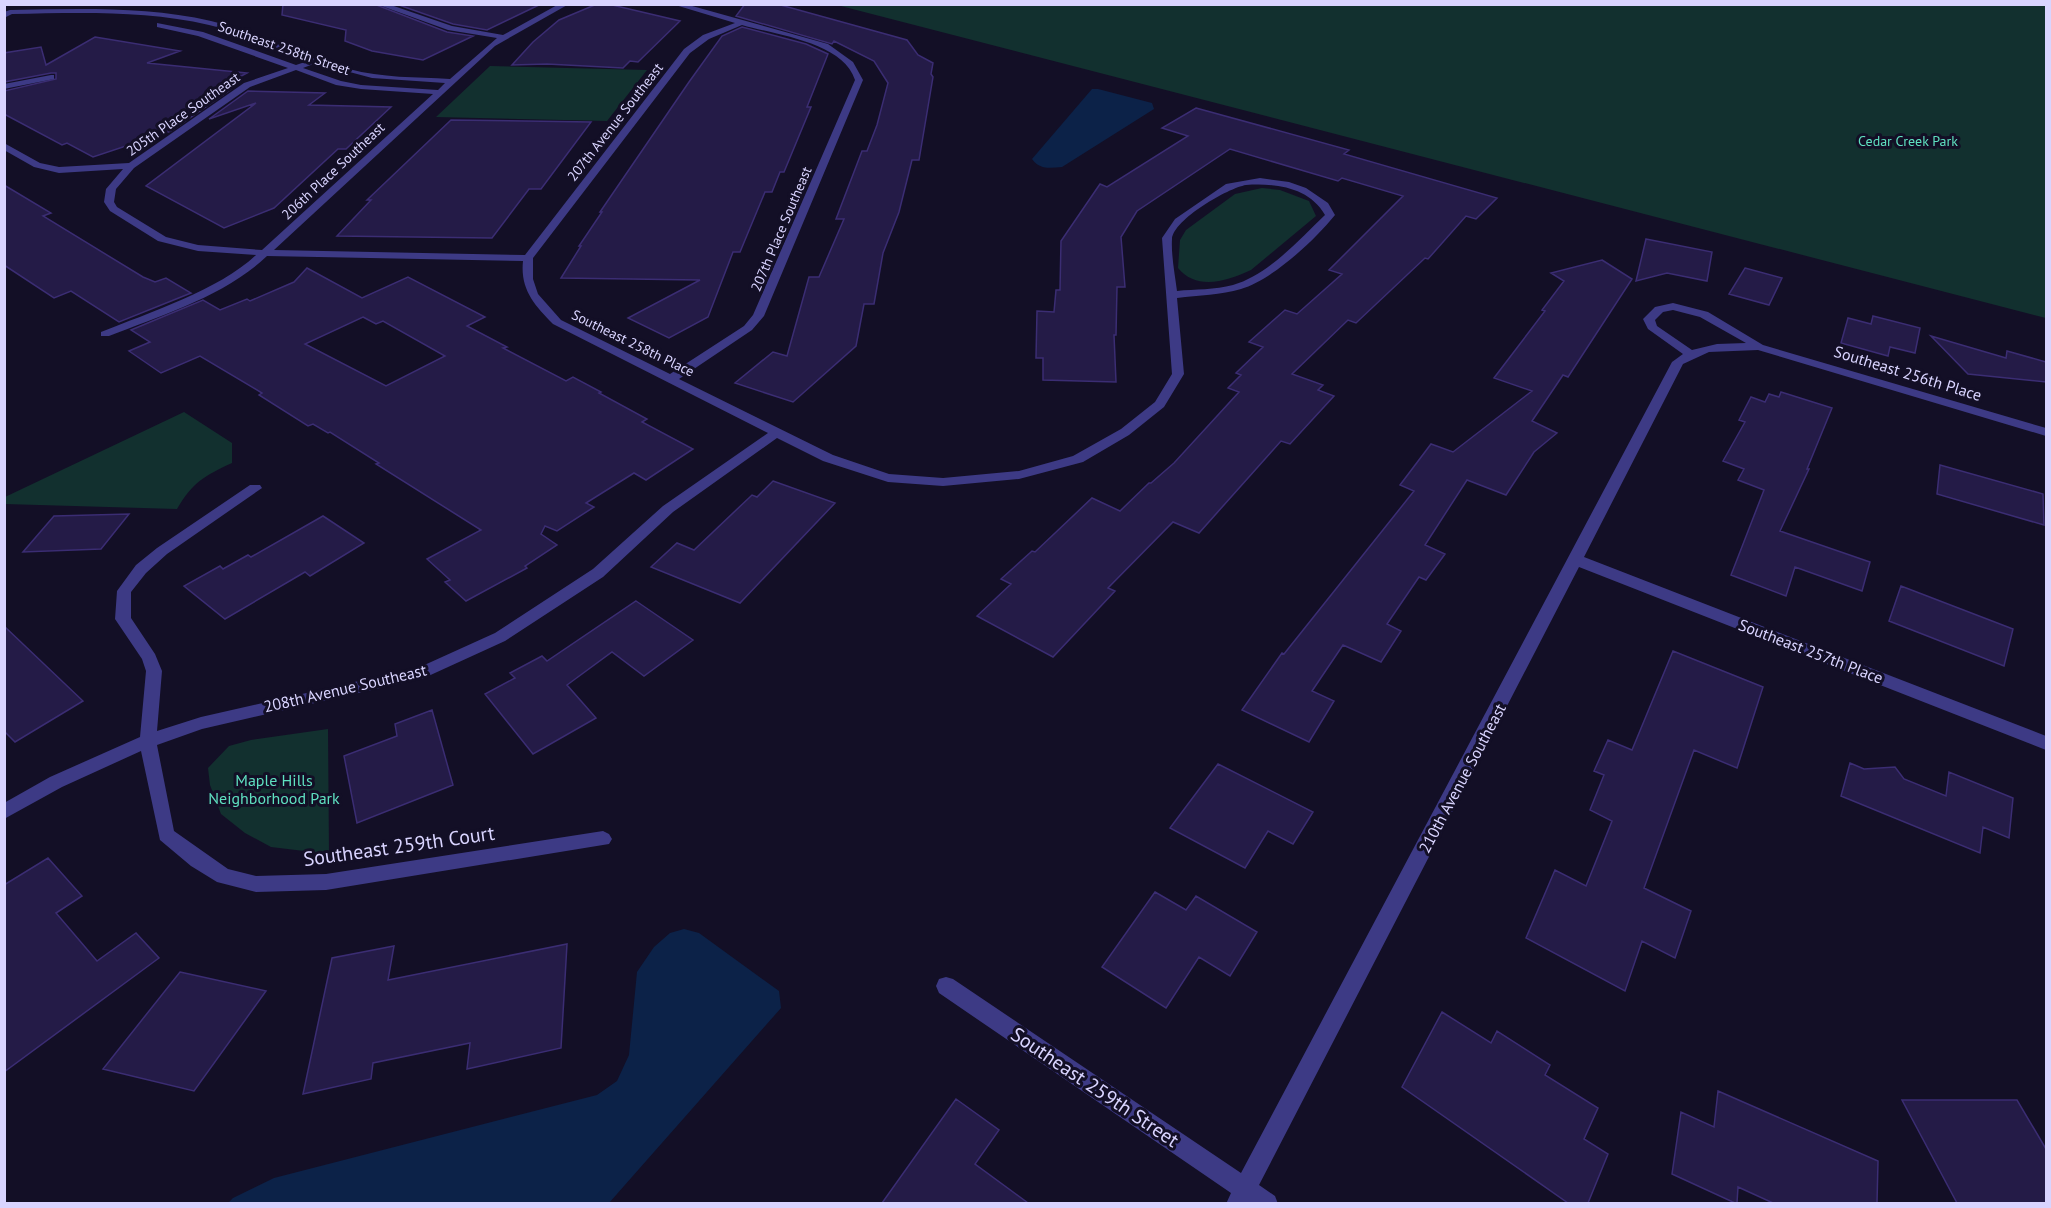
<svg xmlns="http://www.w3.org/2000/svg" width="2051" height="1208" font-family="'PT Sans',sans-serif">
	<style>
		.green { fill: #12302f }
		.water { fill: #0c2248 }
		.building { fill: #241b47; stroke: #3b2d73; stroke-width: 1.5; fill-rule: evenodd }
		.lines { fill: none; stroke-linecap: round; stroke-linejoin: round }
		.minor { fill: #3d3a85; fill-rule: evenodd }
		.labels { text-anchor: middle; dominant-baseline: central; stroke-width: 6; stroke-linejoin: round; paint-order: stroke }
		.far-street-label { font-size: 14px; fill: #d9d4ff; stroke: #130f26 }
		.far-park-label { font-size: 14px; fill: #5fe0c0; stroke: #130f26 }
		.street-label { font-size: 16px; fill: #d9d4ff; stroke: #130f26 }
		.park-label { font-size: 16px; fill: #5fe0c0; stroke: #130f26 }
		.near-street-label { font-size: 20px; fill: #d9d4ff; stroke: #130f26 }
	</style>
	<rect width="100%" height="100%" fill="#130f26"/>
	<path class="green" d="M 837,5 L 2046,5 L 2046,318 Z
		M 490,66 L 647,70 L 607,121 L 436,117 Z
		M 1262,188 L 1280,190 L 1309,201 L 1316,216 L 1251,270 C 1227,281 1197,291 1178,268 L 1180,240 L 1186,230 L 1235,194 Z
		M 184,412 L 232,443 L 232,463 C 204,476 193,482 177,509 L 5,504 L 5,497 Z
		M 328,729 L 329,854 L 271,847 L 245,833 L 221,814 L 210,785 L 208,768 L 229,746 L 251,740 Z"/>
	<path class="water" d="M 1092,89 L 1098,89 L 1152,103 L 1154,109 L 1062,167 C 1050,168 1040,170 1032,159 Z
		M 684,929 L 699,933 L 779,991 L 781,1008 L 609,1203 L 228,1203 L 233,1198 L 274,1178 L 597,1095 L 617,1081 L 629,1055 L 637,972 L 654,947 L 670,933 Z"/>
	<path class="building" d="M 283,4 L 374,4 L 447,32 L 473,36 L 423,60 L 372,51 L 345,41 L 346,30 L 282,15 Z
		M 396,4 L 541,4 L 487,30 L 453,24 Z
		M 597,4 L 608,4 L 680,21 L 638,62 L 630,61 L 623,68 L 547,64 L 512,65 L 533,42 L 559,20 Z
		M 745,4 L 777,4 L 907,40 L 918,55 L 933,63 L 931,74 L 933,77 L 919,160 L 912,160 L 899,212 L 883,253 L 874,304 L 864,304 L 856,346 L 793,402 L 735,383 L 773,352 L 787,356 L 809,277 L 819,277 L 844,219 L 836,219 L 862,151 L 867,151 L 877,125 L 888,83 L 874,61 L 834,41 L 832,44 L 736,16 Z
		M 742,27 L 806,44 L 828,54 L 807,107 L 811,107 L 784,172 L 780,172 L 772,192 L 765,192 L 740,252 L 733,252 L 708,317 L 669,338 L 628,318 L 700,280 L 561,278 L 581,246 L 579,246 L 602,212 L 600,212 L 689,82 L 722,36 Z
		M 95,37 L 180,51 L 147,63 L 247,73 L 215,90 L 230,90 L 171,131 L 93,157 L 67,143 L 62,145 L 4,114 L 4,91 L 56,79 L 56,73 L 51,73 L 4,82 L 4,53 L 41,47 L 46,65 Z
		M 248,91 L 325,93 L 309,105 L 391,107 L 346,149 L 338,149 L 274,208 L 224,228 L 146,186 L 256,103 L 209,119 Z
		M 1196,108 L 1349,150 L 1344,154 L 1497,198 L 1476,219 L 1466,216 L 1428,259 L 1425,258 L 1356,323 L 1348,320 L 1292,374 L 1323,385 L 1318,390 L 1334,396 L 1290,444 L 1281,441 L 1199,533 L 1173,522 L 1108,588 L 1115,591 L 1053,657 L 977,616 L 1011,584 L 1001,579 L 1032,551 L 1035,552 L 1092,498 L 1120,511 L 1149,483 L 1151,483 L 1174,463 L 1239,392 L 1228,388 L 1241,375 L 1236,373 L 1263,347 L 1249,342 L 1285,310 L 1297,314 L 1342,274 L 1329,270 L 1403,196 L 1342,178 L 1338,181 L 1230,149 L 1137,211 L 1121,237 L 1125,287 L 1117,287 L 1116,335 L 1114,335 L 1116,382 L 1043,380 L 1043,358 L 1036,358 L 1037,311 L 1054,312 L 1056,290 L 1060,290 L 1061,241 L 1100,184 L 1107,187 L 1188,136 L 1162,128 Z
		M 451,120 L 591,122 L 541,189 L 529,189 L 492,238 L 337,236 L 371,200 L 367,200 Z
		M 4,185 L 51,213 L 43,216 L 143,277 L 155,282 L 166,278 L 191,293 L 119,322 L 71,291 L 54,298 L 4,265 Z
		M 1646,239 L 1712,252 L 1707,281 L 1667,273 L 1636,281 Z
		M 1602,260 L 1632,279 L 1568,377 L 1563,375 L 1532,421 L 1557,433 L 1534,452 L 1506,495 L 1467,480 L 1425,545 L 1445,554 L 1426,580 L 1419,577 L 1387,624 L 1401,631 L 1381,662 L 1343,645 L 1312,691 L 1334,701 L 1309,742 L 1242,710 L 1282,653 L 1284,654 L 1414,491 L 1400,485 L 1431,444 L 1453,452 L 1532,391 L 1494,378 L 1545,311 L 1542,310 L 1564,281 L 1551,273 Z
		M 307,268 L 362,298 L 408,277 L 485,317 L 467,326 L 507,347 L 503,348 L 566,381 L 573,377 L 601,392 L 599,393 L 647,419 L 642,422 L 693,449 L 646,480 L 634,473 L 586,503 L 594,507 L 557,531 L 545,526 L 541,534 L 557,545 L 525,566 L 527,568 L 466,601 L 445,582 L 450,580 L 427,559 L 481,530 L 376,464 L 379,463 L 330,432 L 328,433 L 313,424 L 308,426 L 259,395 L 262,393 L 200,356 L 161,373 L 129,351 L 150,342 L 131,330 L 203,300 L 220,310 L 247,299 L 250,301 L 294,282 ZM 363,317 L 376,324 L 383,321 L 445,356 L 386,386 L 305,344 Z
		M 1745,268 L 1782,278 L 1769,305 L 1729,294 Z
		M 1873,316 L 1920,328 L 1915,353 L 1890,347 L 1888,356 L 1841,343 L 1848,318 L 1871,324 Z
		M 1931,336 L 2006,358 L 2007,351 L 2046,362 L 2046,382 L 1968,374 Z
		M 1781,392 L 1832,408 L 1807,469 L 1809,469 L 1780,531 L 1870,562 L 1862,591 L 1795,567 L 1786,596 L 1731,575 L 1764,490 L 1738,480 L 1744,469 L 1723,461 L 1745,422 L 1739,420 L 1751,397 L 1765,402 L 1769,394 L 1779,397 Z
		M 1940,465 L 2043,494 L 2044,525 L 1937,494 Z
		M 773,481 L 835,503 L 740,603 L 651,567 L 677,543 L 694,550 L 752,495 L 757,497 Z
		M 129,514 L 101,549 L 23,552 L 54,516 Z
		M 323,516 L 364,543 L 310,576 L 305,572 L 225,619 L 184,586 L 220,566 L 223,569 L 248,555 L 251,557 Z
		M 1901,586 L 2013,629 L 2004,666 L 1889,621 Z
		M 636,601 L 693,640 L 644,676 L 612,652 L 567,685 L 596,718 L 533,754 L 485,694 L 515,678 L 510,673 L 542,656 L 547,661 Z
		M 4,626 L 83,701 L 15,742 L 4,731 Z
		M 1673,651 L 1763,687 L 1737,768 L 1694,750 L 1644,888 L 1691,911 L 1675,958 L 1642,941 L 1625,991 L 1526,938 L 1555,870 L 1586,886 L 1612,821 L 1590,810 L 1604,775 L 1594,771 L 1608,740 L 1632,750 Z
		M 432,710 L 453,785 L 357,823 L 344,756 L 397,736 L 395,724 Z
		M 1850,763 L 1864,769 L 1895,767 L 1904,779 L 1946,796 L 1949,772 L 2013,798 L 2009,838 L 1983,827 L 1980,853 L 1841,796 Z
		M 1218,764 L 1313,812 L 1293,844 L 1268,831 L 1245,868 L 1170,828 Z
		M 48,858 L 82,896 L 56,913 L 97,961 L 136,933 L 159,958 L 4,1072 L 4,885 Z
		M 1155,892 L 1186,910 L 1196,896 L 1257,932 L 1230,976 L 1199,957 L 1166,1008 L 1102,967 Z
		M 567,944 L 561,1048 L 467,1069 L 470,1043 L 373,1063 L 371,1079 L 303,1094 L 332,958 L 394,946 L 388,980 Z
		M 180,972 L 266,991 L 194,1091 L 103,1069 Z
		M 1442,1012 L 1491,1043 L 1497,1031 L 1550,1065 L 1545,1075 L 1598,1108 L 1584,1139 L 1608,1154 L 1588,1203 L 1568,1203 L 1402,1087 Z
		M 1718,1091 L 1878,1161 L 1877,1203 L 1773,1203 L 1738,1187 L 1737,1203 L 1735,1203 L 1672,1174 L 1681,1112 L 1714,1127 Z
		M 956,1099 L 999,1130 L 975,1164 L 1028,1203 L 882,1203 Z
		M 1902,1100 L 2017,1100 L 2046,1149 L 2046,1203 L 1957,1203 Z"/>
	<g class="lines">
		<path class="minor" d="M 376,4 L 388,4 L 452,26 L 503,35 L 559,4 L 569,4 L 495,46 L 274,250 L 525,255 L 684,49 L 703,35 L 735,23 L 672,4 L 685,4 L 828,44 L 853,62 L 863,80 L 764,316 L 752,330 L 679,379 L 833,455 L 889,474 L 943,478 L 1019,471 L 1073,456 L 1121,429 L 1155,402 L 1172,374 L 1162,238 L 1175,219 L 1226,184 L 1260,178 L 1289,182 L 1306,188 L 1328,203 L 1335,215 C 1315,240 1272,280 1241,289 C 1221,295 1199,295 1177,298 L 1184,374 L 1164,407 L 1129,435 L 1083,462 L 1019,479 L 943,486 L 888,482 L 823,461 L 777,438 L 673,512 L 603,577 L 505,641 L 424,678 L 202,729 L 157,745 L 174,831 L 228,869 L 256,876 L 326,874 L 603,831 L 609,834 L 612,839 L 609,844 L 326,890 L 256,892 L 217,882 L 191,866 L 160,840 L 141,751 L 62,787 L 4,819 L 4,803 L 50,777 L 140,737 L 146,671 L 142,659 L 115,619 L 117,591 L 136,565 L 157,548 L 250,485 L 260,485 L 262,488 L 167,554 L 146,573 L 131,592 L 131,618 L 155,654 L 162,671 L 157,731 L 201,717 L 420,667 L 495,633 L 593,569 L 663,506 L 768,433 L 553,324 C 534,305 520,289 523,261 L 267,256 C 225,296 162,315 109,336 L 101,336 L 101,332 C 148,313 219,290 256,255 L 198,251 L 158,241 L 110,211 L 104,202 L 106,189 L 123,169 L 59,173 L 34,167 L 4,150 L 4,143 L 40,163 L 59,167 L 129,163 L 244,83 L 288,68 L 198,36 L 157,27 L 157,23 L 203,32 L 296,65 L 308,61 C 276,48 243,33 209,25 C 144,10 77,13 12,14 L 4,18 L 4,12 L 10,10 C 77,9 145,6 211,21 C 259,33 302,57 349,69 C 382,78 416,77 450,79 L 497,38 L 448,30 ZM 742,25 C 776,35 843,42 855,80 L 753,315 L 744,326 L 670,374 L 561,320 L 538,294 L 533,279 L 533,258 L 690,53 L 709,39 ZM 316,63 L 372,78 L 445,83 L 438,90 L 361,85 L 341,81 L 303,68 ZM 296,70 L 336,85 L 361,89 L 433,94 L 262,250 L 198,245 L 166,237 L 117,207 L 114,202 L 116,189 L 134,168 L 250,87 ZM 1246,185 C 1275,183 1309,187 1325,215 C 1299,240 1268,275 1233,285 C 1215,290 1195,289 1177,291 C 1175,275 1171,255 1172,239 C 1174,219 1228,188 1246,185 Z
			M 51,75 L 54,75 L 54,79 L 4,89 L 4,84 Z
			M 1673,303 L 1708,312 L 1763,345 L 2046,428 L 2046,436 L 1758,350 L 1709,352 L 1683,364 L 1584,557 L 2046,736 L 2046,750 L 1579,567 L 1259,1185 L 1275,1196 L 1278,1204 L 1226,1204 L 1231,1193 L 939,993 L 936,986 L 939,979 L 946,977 L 953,979 L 1241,1173 L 1672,362 L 1683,354 L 1648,329 L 1643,319 L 1655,307 ZM 1673,310 L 1700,317 L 1746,343 L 1717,344 L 1692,350 L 1657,326 L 1655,320 L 1663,312 Z"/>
	</g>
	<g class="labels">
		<g class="far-street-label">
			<text transform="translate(284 48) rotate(19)">Southeast 258th Street</text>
			<text transform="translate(183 114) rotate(-35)">205th Place Southeast</text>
			<text transform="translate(615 122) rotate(-52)">207th Avenue Southeast</text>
			<text transform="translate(333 171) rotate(-43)">206th Place Southeast</text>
			<text transform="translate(781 229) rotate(-67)">207th Place Southeast</text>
			<text transform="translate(633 343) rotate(26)">Southeast 258th Place</text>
		</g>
		<g class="far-park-label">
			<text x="1908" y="141">Cedar Creek Park</text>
		</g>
		<g class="street-label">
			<text transform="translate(1908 373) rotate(17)">Southeast 256th Place</text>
			<text transform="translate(1811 651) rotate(21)">Southeast 257th Place</text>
			<text transform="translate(345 688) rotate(-13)">208th Avenue Southeast</text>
			<text transform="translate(1462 778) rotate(-62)">210th Avenue Southeast</text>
		</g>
		<g class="park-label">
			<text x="274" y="780">Maple Hills<tspan x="274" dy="18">Neighborhood Park</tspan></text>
		</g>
		<g class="near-street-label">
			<text transform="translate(399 846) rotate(-8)">Southeast 259th Court</text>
			<text transform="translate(1095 1087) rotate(34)">Southeast 259th Street</text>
		</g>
	</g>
	<rect width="2051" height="1208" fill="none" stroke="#d9d4ff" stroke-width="12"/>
</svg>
